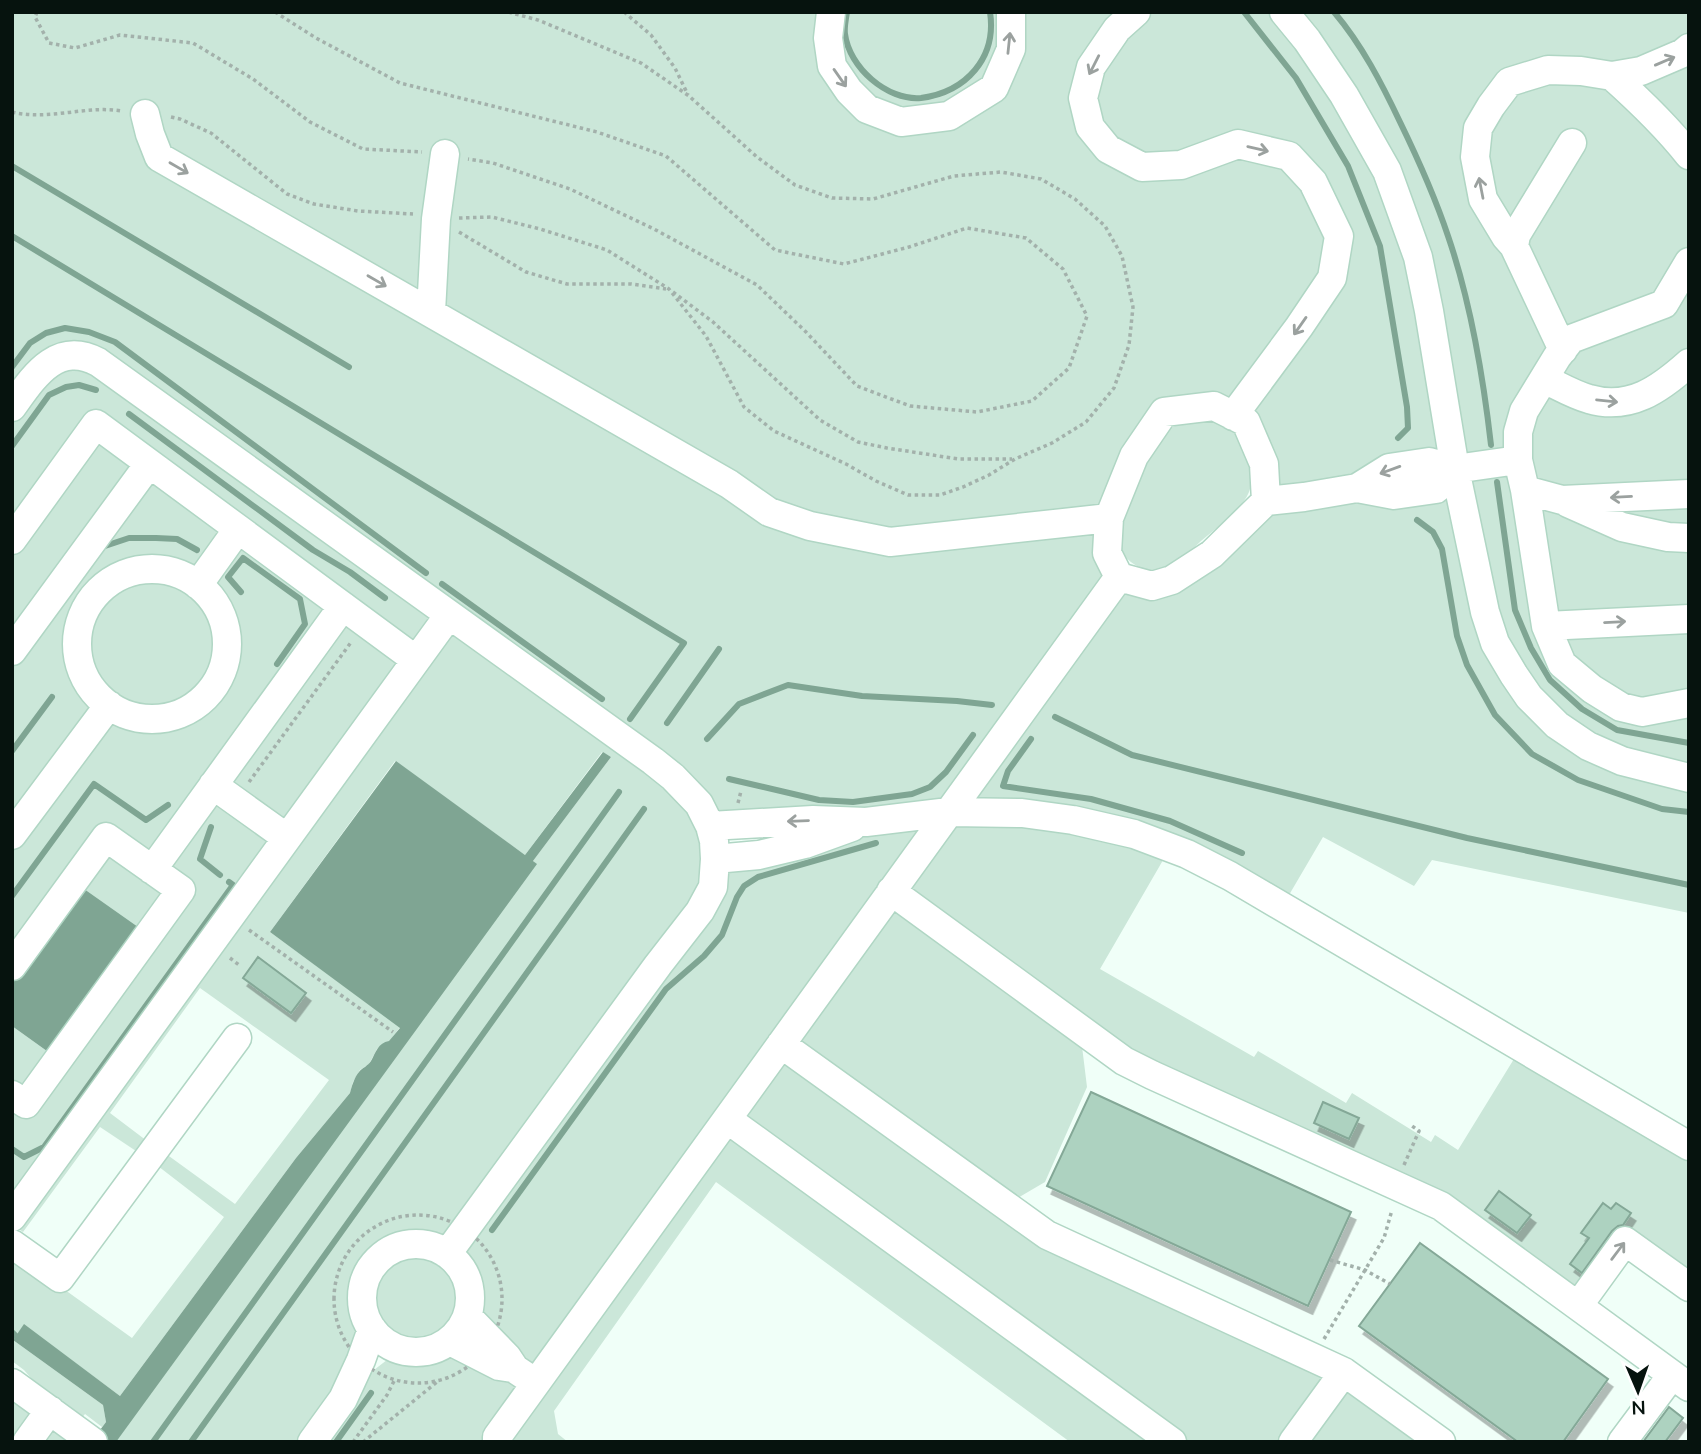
<svg xmlns="http://www.w3.org/2000/svg" width="1701" height="1454" font-family="Mulish,sans-serif">
	<style>
		.green { fill: #cbe7d9; fill-rule: evenodd }
		.water { fill: #7fa593 }
		.lines { fill: none; stroke-linecap: round; stroke-linejoin: round }
		.stream { stroke: #7fa593; stroke-width: 6 }
		.building { fill: #add2c0; stroke: #84a897; stroke-width: 2; filter: url(#shadow) }
		.minor-casing { stroke: #b0d6c4; stroke-width: 31 }
		.path { stroke: #a3b1ab; stroke-width: 3.5; stroke-dasharray: 3.5 3.5; stroke-linecap: butt }
		.minor { stroke: #fff; stroke-width: 28 }
		.oneway { stroke: #9ba19f }
	</style>
	<defs>
		<filter id="shadow"><feDropShadow dx="4.5" dy="8" stdDeviation="0" flood-color="#0004"/></filter>
	</defs>
	<rect width="100%" height="100%" fill="#f0fff8"/>
	<path class="green" d="M 12,12 L 1689,12 L 1689,913 L 1432,860 L 1414,886 L 1323,837 L 1289,895 L 1177,836 L 1100,969 L 1254,1057 L 1258,1051 L 1346,1103 L 1352,1093 L 1431,1142 L 1435,1135 L 1458,1150 L 1517,1054 L 1689,1146 L 1689,1287 L 1625,1241 L 1578,1306 L 1441,1206 L 1080,1030 L 1087,1087 L 1045,1182 L 1006,1205 L 1344,1372 L 1441,1442 L 1070,1442 L 716,1182 L 554,1411 L 558,1434 L 568,1442 L 103,1442 L 119,1437 L 536,864 L 533,861 L 611,757 L 602,752 L 525,855 L 395,761 L 270,932 L 400,1027 L 389,1042 L 377,1049 L 369,1064 L 360,1070 L 353,1082 L 350,1093 L 296,1158 L 120,1396 L 24,1325 L 13,1340 L 103,1405 L 106,1422 L 102,1427 L 85,1414 L 81,1419 L 42,1391 L 24,1370 L 12,1361 L 12,1255 L 15,1254 L 132,1338 L 224,1217 L 154,1163 L 162,1151 L 235,1204 L 329,1080 L 200,988 L 110,1113 L 151,1144 L 142,1155 L 100,1127 L 23,1232 L 14,1226 L 12,1215 L 12,1026 L 65,1064 L 12,952 ZM 1164,412 L 1246,422 L 1266,501 L 1152,586 L 1119,577 L 1109,518 ZM 864,823 L 716,859 L 710,826 ZM 259,958 L 305,992 L 291,1012 ZM 1324,1102 L 1359,1118 L 1349,1139 L 1314,1123 ZM 1499,1191 L 1530,1214 L 1517,1233 L 1485,1210 ZM 1616,1203 L 1631,1213 L 1600,1256 L 1585,1246 L 1589,1239 L 1582,1233 L 1603,1204 L 1611,1209 ZM 423,1244 C 463,1256 474,1276 468,1317 L 499,1366 L 450,1341 C 432,1350 421,1354 401,1349 L 374,1370 L 367,1378 L 367,1321 L 362,1303 L 364,1283 L 372,1266 L 386,1252 L 404,1245 Z
		M 1202,419 C 1231,426 1242,431 1249,461 C 1252,472 1253,481 1249,492 C 1241,511 1216,528 1201,541 C 1190,551 1177,566 1163,570 C 1150,574 1132,566 1125,556 C 1120,549 1117,534 1118,525 C 1119,519 1124,511 1127,505 C 1135,488 1147,452 1159,438 C 1170,425 1186,421 1202,419 Z
		M376 1299a42 42 0 1 1 84 0a42 42 0 1 1-84 0Z
		M 12,1399 L 78,1442 L 12,1442 Z"/>
	<path class="water" d="M 603,752 L 611,757 L 533,861 L 537,864 L 116,1442 L 91,1442 L 106,1422 L 103,1405 L 13,1340 L 24,1324 L 120,1396 L 296,1158 L 350,1093 C 352,1086 354,1078 359,1072 C 362,1068 368,1066 371,1061 C 376,1052 378,1043 389,1041 L 400,1028 L 270,932 L 396,761 L 525,855 Z
		M 67,877 L 155,939 L 65,1064 L 12,1026 L 12,952 Z"/>
	<g class="lines">
		<path class="stream" d="M 847,12 C 846,19 844,27 845,34 C 849,67 887,101 921,98 C 966,92 997,58 990,12
			M 1244,12 L 1296,78 L 1348,166 L 1380,246 L 1407,407 L 1408,428 L 1398,438
			M 1334,12 C 1362,45 1382,84 1400,122 C 1418,159 1435,197 1448,236 C 1471,303 1483,375 1491,445
			M 1113,13 L 1113,12
			M 12,166 L 349,367
			M 12,236 L 684,643 L 630,719
			M 12,367 L 30,343 L 46,333 L 65,328 L 89,332 L 115,342 L 426,573
			M 129,414 L 313,550 L 350,572 L 385,598
			M 12,446 L 49,395 L 66,387 L 79,385 L 96,390
			M 1497,482 L 1515,610 L 1531,648 L 1550,680 L 1582,709 L 1617,730 L 1689,743
			M 1417,520 L 1433,532 L 1442,549 L 1457,636 L 1467,665 L 1495,715 L 1532,754 L 1578,780 L 1662,809 L 1689,812
			M 102,547 L 129,538 L 156,538 L 177,539 L 197,550
			M 442,584 L 602,699
			M 241,592 L 228,577 L 243,558 L 300,599 L 305,624 L 277,664
			M 1055,717 L 1132,755 L 1467,838 L 1689,885
			M 667,723 L 719,649
			M 707,739 L 739,704 L 788,685 L 862,696 L 957,701 L 992,705
			M 1031,739 L 1008,771 L 1003,786 L 1091,799 L 1170,821 L 1242,853
			M 12,751 L 52,697
			M 729,779 L 819,800 L 853,802 L 912,794 L 930,787 L 946,772 L 973,735
			M 211,827 L 200,859 L 220,875
			M 12,896 L 94,784 L 146,820 L 168,805
			M 12,1149 L 24,1157 L 44,1147 L 233,885 L 229,882
			M 492,1230 L 666,989 L 704,956 L 722,935 L 737,897 L 744,886 L 758,877 L 876,843
			M 12,1332 L 16,1336
			M 153,1442 L 619,792
			M 191,1442 L 644,809
			M 336,1442 L 371,1393"/>
	</g>
	<path class="building" d="M 258,957 L 306,993 L 291,1013 L 243,978 Z
		M 1091,1092 L 1351,1212 L 1308,1306 L 1047,1186 Z
		M 1323,1102 L 1359,1118 L 1349,1139 L 1314,1123 Z
		M 1499,1191 L 1531,1215 L 1517,1233 L 1485,1210 Z
		M 1603,1203 L 1611,1209 L 1616,1203 L 1631,1213 L 1623,1225 L 1618,1226 L 1612,1231 L 1582,1273 L 1570,1264 L 1589,1238 L 1581,1233 Z
		M 1420,1243 L 1608,1379 L 1563,1442 L 1518,1442 L 1359,1326 Z
		M 1669,1407 L 1683,1418 L 1665,1442 L 1643,1442 Z"/>
	<g class="lines">
		<defs>
			<path id="minor" d="M 831,12 L 828,38 L 832,66 L 849,91 L 867,109 L 901,122 L 949,116 L 994,88 L 1011,49 L 1011,12
				M 1136,12 L 1117,29 L 1091,67 L 1083,98 L 1090,127 L 1108,149 L 1142,167 L 1181,165 L 1238,144 L 1289,156 L 1313,182 L 1339,236 L 1332,278 L 1299,327 L 1233,416
				M 1284,12 L 1307,40 L 1344,95 L 1387,171 L 1418,257 L 1429,311 L 1455,469 L 1485,612 L 1495,643 L 1514,675 L 1529,697 L 1557,725 L 1588,746 L 1622,761 L 1689,778
				M 1612,76 C 1640,101 1666,126 1689,155
				M 145,114 L 150,134 L 159,157 L 729,484 L 769,512 L 810,526 L 890,542 L 1109,518
				M 1514,246 L 1506,237 L 1483,199 L 1475,157 L 1478,128 L 1491,106 L 1509,82 L 1548,70 L 1581,71 L 1612,76 L 1641,71 L 1683,53 L 1689,48
				M 1689,262 L 1664,304 L 1571,339 L 1557,357 L 1524,411 L 1518,432 L 1518,460 L 1525,490 L 1546,626 L 1562,664 L 1592,689 L 1621,707 L 1642,712 L 1689,703
				M 431,312 L 436,219 L 445,154
				M 1563,350 L 1514,246 L 1516,235 L 1572,143
				M 1544,379 C 1559,386 1574,395 1589,399 C 1630,411 1660,389 1689,363
				M 12,407 C 33,378 56,340 98,362 L 653,761 L 673,777 L 699,804 L 710,826 L 714,841 L 715,859 L 713,887 L 700,911 L 658,965 L 447,1254
				M 1455,469 L 1436,489 L 1394,495 L 1357,488 L 1389,468 L 1429,462 L 1455,469 L 1518,460
				M 1525,490 L 1562,500 L 1689,494
				M 1266,501 L 1264,464 L 1246,422 L 1214,406 L 1164,412 L 1134,456 L 1109,518 L 1107,553 L 1119,577 L 1152,586 L 1172,580 L 1212,554 L 1266,501 L 1304,497 L 1357,488
				M 1568,503 L 1622,527 L 1668,537 L 1689,538
				M 12,540 L 96,424 L 416,660
				M77 644a75 75 0 1 1 150 0a75 75 0 1 1-150 0Z
				M 198,585 L 238,529
				M 1546,626 L 1689,619
				M 12,651 L 149,464
				M 213,785 L 287,838
				M 710,826 L 813,820 L 866,822 L 949,812 L 1022,813 L 1073,820 L 1134,834 L 1187,854 L 1230,876 L 1689,1146
				M 12,835 L 109,705
				M 715,859 L 759,855 L 805,844 L 852,827
				M 152,870 L 343,606
				M 891,891 L 1124,1061 L 1152,1075 L 1441,1206 L 1689,1387
				M 12,966 L 106,837 L 181,890 L 26,1104 L 12,1095
				M 781,1044 L 1047,1235 L 1344,1372 L 1441,1442
				M 727,1119 L 1172,1442
				M 12,1217 L 449,615
				M 12,1244 L 60,1278 L 237,1038
				M362 1298a54 54 0 1 1 108 0a54 54 0 1 1-108 0Z
				M 1578,1306 L 1625,1241 L 1689,1287
				M 468,1317 L 507,1357 L 515,1369 L 536,1383
				M 450,1341 L 499,1366 L 513,1368
				M 12,1383 L 93,1442
				M 27,1442 L 50,1410
				M 312,1442 L 343,1399 L 361,1360 L 372,1329
				M 497,1442 L 497,1437 L 1119,577
				M 1293,1442 L 1344,1372
				M 1622,1442 L 1672,1375"/>
		</defs>
		<use href="#minor" class="minor-casing"/>
		<path class="path" d="M 37,12 L 35,17 L 49,43 L 75,48 L 120,35 L 193,43 L 253,79 L 310,122 L 363,149 L 422,152
			M 275,12 L 316,38 L 400,83 L 597,132 L 666,156 L 775,250 L 844,264 L 909,247 L 967,228 L 1026,238 L 1063,269 L 1087,316 L 1069,368 L 1032,401 L 977,412 L 910,406 L 857,386 L 805,331 L 757,285 L 654,229 L 570,189 L 493,163 L 468,159
			M 624,12 L 651,35 L 675,68 L 688,95
			M 12,112 C 48,121 86,105 122,111
			M 171,117 L 180,119 L 211,133 L 287,194 L 314,204 L 358,211 L 413,214
			M 459,218 L 492,217 L 540,229 L 607,250 L 669,289 L 706,336 L 744,407 L 774,431 L 846,464 L 876,481 L 908,495 L 940,495 L 963,487 L 989,475 L 1015,459 L 1052,443 L 1086,422 L 1114,388 L 1129,345 L 1133,307 L 1122,256 L 1105,226 L 1075,199 L 1041,179 L 1001,172 L 954,176 L 873,199 L 832,198 L 795,185 L 757,157 L 689,96 L 641,63 L 538,20 L 508,12
			M 459,232 L 526,272 L 567,284 L 631,284 L 666,289
			M 673,292 L 713,322 L 820,420 L 858,442 L 887,448 L 958,459 L 1012,459
			M 249,782 L 352,641
			M 738,803 L 741,791
			M 249,930 L 393,1032
			M 230,958 L 239,965
			M 1404,1165 L 1419,1131 L 1412,1126
			M334 1299a84 84 0 1 1 168 0a84 84 0 1 1-168 0Z
			M 1330,1260 L 1365,1270 L 1390,1284
			M 1324,1339 L 1384,1238 L 1392,1210
			M 353,1442 L 387,1395 L 394,1381
			M 363,1442 L 437,1382"/>
		<use href="#minor" class="minor"/>
	</g>
	<defs><path id="oneway-shaft" d="M-6 0H5M1.5-3L5.5 0L1.5 3" fill="none" stroke-width="1.6" stroke-linecap="round" stroke-linejoin="round" transform="scale(1.75)"/></defs>
	<g class="oneway">
		<use href="#oneway-shaft" transform="translate(1009 43) rotate(-84)"/>
		<use href="#oneway-shaft" transform="translate(1665 61) rotate(-23)"/>
		<use href="#oneway-shaft" transform="translate(1094 65) rotate(117)"/>
		<use href="#oneway-shaft" transform="translate(840 78) rotate(55)"/>
		<use href="#oneway-shaft" transform="translate(1258 149) rotate(13)"/>
		<use href="#oneway-shaft" transform="translate(179 168) rotate(30)"/>
		<use href="#oneway-shaft" transform="translate(1481 188) rotate(-101)"/>
		<use href="#oneway-shaft" transform="translate(377 281) rotate(30)"/>
		<use href="#oneway-shaft" transform="translate(1300 326) rotate(125)"/>
		<use href="#oneway-shaft" transform="translate(1607 401) rotate(6)"/>
		<use href="#oneway-shaft" transform="translate(1390 470) rotate(160)"/>
		<use href="#oneway-shaft" transform="translate(1621 497) rotate(177)"/>
		<use href="#oneway-shaft" transform="translate(1615 622) rotate(-3)"/>
		<use href="#oneway-shaft" transform="translate(798 821) rotate(178)"/>
		<use href="#oneway-shaft" transform="translate(1618 1251) rotate(-53)"/>
	</g>
	<rect width="1701" height="1454" fill="none" stroke="#06130e" stroke-width="28"/>
	<g transform="translate(1638 1391) rotate(178)" stroke="#ffffff" stroke-width="5" paint-order="stroke">
	<path d="M0-5L12 26L0 18L-12 26Z" fill="#06130e"/>
	<text y="-10" font-size="19" font-weight="bold" text-anchor="middle" fill="#06130e">N</text>
	</g>
</svg>
